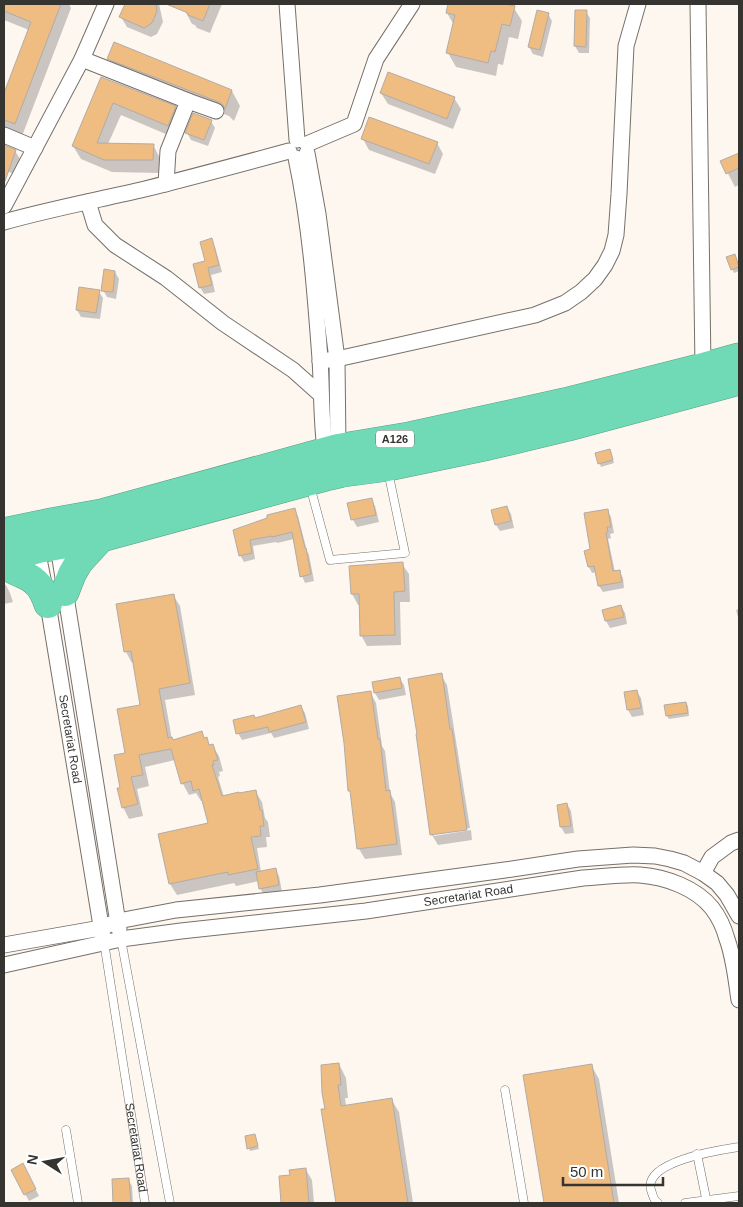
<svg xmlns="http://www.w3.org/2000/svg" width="743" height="1207" font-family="Helvetica,sans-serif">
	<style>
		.shadow { fill: #0003 }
		.building { fill: #efbc81; stroke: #b2aca6 }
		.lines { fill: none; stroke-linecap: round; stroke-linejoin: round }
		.lane-casing { stroke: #76706a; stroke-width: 9 }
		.street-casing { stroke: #76706a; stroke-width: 17 }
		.highway-casing { stroke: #5ba087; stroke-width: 29 }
		.lane { stroke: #fff; stroke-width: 8 }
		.street { stroke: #fff; stroke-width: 15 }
		.highway { stroke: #6fdab5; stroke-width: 28 }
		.labels { text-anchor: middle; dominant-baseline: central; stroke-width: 4; stroke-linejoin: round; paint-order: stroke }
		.shield { fill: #fff; stroke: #72716f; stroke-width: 1 }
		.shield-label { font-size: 11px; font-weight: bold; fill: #363431 }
		.street-label { font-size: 12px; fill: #363431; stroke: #fff }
	</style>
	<rect width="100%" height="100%" fill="#fdf7f0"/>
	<path class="shadow" d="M 4,4 L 33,4 L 38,6 L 39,4 L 69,4 L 71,8 L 22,136 L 4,129 L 4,97 L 29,30 L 4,20 Z
		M 126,4 L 159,4 L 163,22 L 157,34 L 151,37 L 127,27 L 121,17 Z
		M 188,4 L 222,4 L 210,33 L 197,28 L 195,25 L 192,24 L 185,11 Z
		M 449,4 L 515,4 L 514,8 L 522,21 L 518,39 L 509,37 L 503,65 L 498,64 L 496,76 L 456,67 L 448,53 L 454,25 L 447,13 Z
		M 586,12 L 590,18 L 589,53 L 579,53 L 575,46 Z
		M 548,14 L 552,21 L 543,57 L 533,54 L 529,47 Z
		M 115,43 L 232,91 L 240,106 L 234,121 L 229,116 L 117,73 L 109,59 Z
		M 101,78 L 175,107 L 182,120 L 175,138 L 121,115 L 108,144 L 153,145 L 160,158 L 160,173 L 112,172 L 81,159 L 73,146 Z
		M 381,93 L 454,98 L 461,109 L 453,129 L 388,104 Z
		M 211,121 L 215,128 L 208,146 L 191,140 L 187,133 Z
		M 363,139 L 437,143 L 443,154 L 435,174 L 369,150 Z
		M 4,146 L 15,151 L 22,162 L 17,175 L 4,170 Z
		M 739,155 L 739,185 L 735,187 L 722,162 Z
		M 211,240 L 215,247 L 222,272 L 211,275 L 215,292 L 204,294 L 200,287 Z
		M 735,255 L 739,265 L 739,271 L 734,273 L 727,258 Z
		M 115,272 L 119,279 L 116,299 L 107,297 L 103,290 Z
		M 99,292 L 103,298 L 100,319 L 81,317 L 77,310 Z
		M 610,450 L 614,463 L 601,467 L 596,454 Z
		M 371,499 L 375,506 L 379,522 L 357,527 L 353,520 L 349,504 Z
		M 507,507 L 511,514 L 514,528 L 500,531 L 496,525 Z
		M 294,510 L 298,516 L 307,551 L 309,555 L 314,581 L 305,583 L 302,576 L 294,539 L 277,543 L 276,542 L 253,546 L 255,559 L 244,562 L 240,555 L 234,531 Z
		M 607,510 L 611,517 L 614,533 L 610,534 L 611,538 L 608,539 L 615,572 L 619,571 L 623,578 L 624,588 L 603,592 L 599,586 L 597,572 L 592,573 L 589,567 L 591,550 Z
		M 402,564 L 409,574 L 410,602 L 400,602 L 401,645 L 367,646 L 361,635 L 360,605 L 358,605 L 352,594 L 351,567 Z
		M 4,584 L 6,585 L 10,593 L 13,602 L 4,604 Z
		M 173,595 L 180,606 L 195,695 L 165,700 L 172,740 L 173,742 L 201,733 L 210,746 L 212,745 L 219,756 L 223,771 L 219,772 L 220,776 L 218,777 L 224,797 L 255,791 L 262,802 L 265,818 L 268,822 L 270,837 L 266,837 L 267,847 L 257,848 L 261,872 L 275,869 L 279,876 L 282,892 L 264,895 L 260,888 L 259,881 L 236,886 L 234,883 L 177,895 L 170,884 L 209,824 L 203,801 L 201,801 L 196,793 L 189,795 L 183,784 L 175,760 L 145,767 L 149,786 L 137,789 L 143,816 L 129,819 L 123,807 L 122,789 L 127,754 L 142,706 L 134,662 L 132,663 L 126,652 Z
		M 621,606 L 625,613 L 627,624 L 610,628 L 606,621 L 604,610 Z
		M 739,609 L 739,621 L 736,610 Z
		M 441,675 L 447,685 L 470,828 L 434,833 L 434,836 L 471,830 L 472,840 L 438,845 L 432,835 Z
		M 400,679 L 404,685 L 406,695 L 379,700 L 375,693 L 374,684 Z
		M 370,692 L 376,703 L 382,746 L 385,751 L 390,793 L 395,802 L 402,855 L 365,859 L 359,849 L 352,794 L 350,790 Z
		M 637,692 L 641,698 L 644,715 L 632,717 L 628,710 L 626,693 Z
		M 686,703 L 688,706 L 689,716 L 669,719 L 667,716 Z
		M 301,707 L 305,713 L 309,729 L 274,738 L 271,733 L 242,740 L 238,733 L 255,719 Z
		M 567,804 L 571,811 L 574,833 L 565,834 L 561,827 L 558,806 Z
		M 339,1064 L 346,1078 L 348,1098 L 345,1098 L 346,1106 L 391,1099 L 399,1112 L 413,1203 L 337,1203 L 323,1110 L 326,1110 Z
		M 591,1065 L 599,1079 L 619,1203 L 545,1203 L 525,1076 Z
		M 254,1135 L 259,1149 L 250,1151 L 249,1148 Z
		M 306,1170 L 312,1180 L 314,1203 L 283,1203 L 280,1177 L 291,1176 Z
		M 27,1172 L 39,1196 L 29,1201 L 25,1194 Z
		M 128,1179 L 132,1186 L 133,1203 L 114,1203 L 113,1180 Z"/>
	<path class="building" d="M 4,4 L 61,4 L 15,124 L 4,120 L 4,93 L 31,22 L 4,11 Z
		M 125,4 L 156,4 L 157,11 L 152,23 L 144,28 L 119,17 Z
		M 166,4 L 210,4 L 203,21 L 188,15 L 188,13 Z
		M 448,4 L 505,4 L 515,6 L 510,26 L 502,24 L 495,52 L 491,51 L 488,63 L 446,53 L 455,15 L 446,13 Z
		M 537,10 L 549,13 L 540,50 L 528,47 Z
		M 575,10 L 587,10 L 586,47 L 574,46 Z
		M 114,42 L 232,90 L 225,109 L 223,105 L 219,102 L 107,59 Z
		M 388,72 L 455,97 L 447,119 L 380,93 Z
		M 101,77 L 176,106 L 168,126 L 113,103 L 97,143 L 154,144 L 153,160 L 104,160 L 72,146 Z
		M 193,113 L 212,120 L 204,140 L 185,133 Z
		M 369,117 L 438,142 L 429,164 L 361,139 Z
		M 4,145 L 16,150 L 5,181 L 4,180 Z
		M 739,153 L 739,168 L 726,174 L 720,161 Z
		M 212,238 L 219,265 L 208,268 L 212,285 L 199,288 L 193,264 L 205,261 L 200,242 Z
		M 735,254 L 739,267 L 731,270 L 726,257 Z
		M 104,269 L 115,271 L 113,292 L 101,291 Z
		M 79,287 L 100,290 L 96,313 L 76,310 Z
		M 610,449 L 613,460 L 598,464 L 595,453 Z
		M 372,498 L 376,515 L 351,520 L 347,503 Z
		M 507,506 L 511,521 L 495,525 L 491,510 Z
		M 295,508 L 305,548 L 306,548 L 311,574 L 300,577 L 292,532 L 272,537 L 272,536 L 250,540 L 252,553 L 239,556 L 233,530 L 267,518 L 267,515 Z
		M 608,509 L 611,527 L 607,527 L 608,532 L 606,533 L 613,571 L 620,570 L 622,582 L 598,586 L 594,566 L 588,567 L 584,551 L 590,549 L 584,513 Z
		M 403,562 L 405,591 L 394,592 L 395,635 L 360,636 L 359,594 L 351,594 L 349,566 Z
		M 174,594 L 190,683 L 159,689 L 168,738 L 172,737 L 173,740 L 202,731 L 204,738 L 207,737 L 209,745 L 213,744 L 218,760 L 213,761 L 214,765 L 212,765 L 222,796 L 239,792 L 239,793 L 256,790 L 260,810 L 262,810 L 264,826 L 260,826 L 261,836 L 251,837 L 258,869 L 228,875 L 228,872 L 169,884 L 158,834 L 208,823 L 199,789 L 193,791 L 191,781 L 181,784 L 171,749 L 139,755 L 143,775 L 131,777 L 138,804 L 122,808 L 117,788 L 120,788 L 114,755 L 125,753 L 117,709 L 140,705 L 131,651 L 124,652 L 116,604 Z
		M 621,605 L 624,617 L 605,621 L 602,610 Z
		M 442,673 L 450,729 L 452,729 L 467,830 L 430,835 L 416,734 L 417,734 L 408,679 Z
		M 400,677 L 402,688 L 374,693 L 372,682 Z
		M 637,690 L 641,708 L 627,710 L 624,692 Z
		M 371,691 L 378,739 L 380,739 L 386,791 L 390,790 L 397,844 L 357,849 L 350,791 L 348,791 L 344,743 L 337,696 Z
		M 686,702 L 688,713 L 666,716 L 664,705 Z
		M 301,705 L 306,722 L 269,732 L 268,727 L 236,734 L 233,720 L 254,715 L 255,718 Z
		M 567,803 L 571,826 L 560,827 L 557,805 Z
		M 276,868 L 279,885 L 259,889 L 256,872 Z
		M 339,1063 L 341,1085 L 338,1085 L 341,1106 L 392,1098 L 408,1203 L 336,1203 L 321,1109 L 325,1109 L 322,1093 L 321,1065 Z
		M 592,1064 L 614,1203 L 544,1203 L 523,1075 Z
		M 255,1134 L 258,1146 L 247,1149 L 245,1136 Z
		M 23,1163 L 36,1189 L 24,1195 L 11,1170 Z
		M 306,1168 L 309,1203 L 281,1203 L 279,1176 L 290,1175 L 289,1170 Z
		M 129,1178 L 131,1203 L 113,1203 L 112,1179 Z"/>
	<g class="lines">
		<defs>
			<g id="lane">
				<path d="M 310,486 L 330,560 L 405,553 L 388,471"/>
				<path d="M 121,939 L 170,1203"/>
				<path id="s1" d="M 104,942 L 145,1203"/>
				<path d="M 505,1090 L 524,1203"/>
				<path d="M 66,1130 L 78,1203"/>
				<path d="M 697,1154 L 707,1203"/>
				<path d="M 658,1203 C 653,1200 653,1195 651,1190 C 643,1161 720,1150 739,1147"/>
				<path d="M 685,1203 L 739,1196"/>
			</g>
			<g id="street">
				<path d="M 287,4 L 297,140"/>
				<path d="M 698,4 L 703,367"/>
				<path d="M 82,59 L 188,101 L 216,111"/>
				<path d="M 4,135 L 35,148"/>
				<path d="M 307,144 L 354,124 L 376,59 L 412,4"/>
				<path d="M 307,153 L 318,214 L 337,359 L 338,448 L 339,455"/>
				<path d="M 296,158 C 310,224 315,291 320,359 C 322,391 321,425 326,458"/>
				<path d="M 166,184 L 168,151 L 188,101"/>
				<path d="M 88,202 L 95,225 L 115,245 L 166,278 L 223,323 L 293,370 L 321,395"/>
				<path d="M 4,206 L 82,59 L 106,4"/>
				<path d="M 4,222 C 50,209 98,200 145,189 C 193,177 241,164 289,151"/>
				<path d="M 320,361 L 337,359 L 535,315 L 565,303 L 581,292 L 595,279 L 605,265 L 612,251 L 616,235 L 619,194 L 626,46 L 638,4"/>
				<path d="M 57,540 L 119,929"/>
				<path id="s2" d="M 36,544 L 48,604 L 103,938"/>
				<path d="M 703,873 L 712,857 L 731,843 L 739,840"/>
				<path d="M 4,945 L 101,928 L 118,921 L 176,910 L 320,895 L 505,870 L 578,859 L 633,855 L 655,856 L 670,859 L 684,863 L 703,873 L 717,883 L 727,895 L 739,916"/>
				<path id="s3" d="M 4,965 L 121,939 L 181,931 L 366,911 L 583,878 C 602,877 621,874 640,875 C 666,877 696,888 712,908 C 719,917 724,928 727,939 C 734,958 736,980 739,1000"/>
			</g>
			<path id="highway" d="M 4,532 L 52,522 L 102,513 L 302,458 L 338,448 L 410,436 L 565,402 L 703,367 L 739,357
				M 4,559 L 38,549 L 101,538 L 329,476 L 342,473 L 387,467 L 488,446 L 568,427 L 739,381
				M 4,564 C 10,569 15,571 22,574 C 37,580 43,589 48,604
				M 65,592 L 72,574 L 79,562 L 101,538"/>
		</defs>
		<use href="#lane" class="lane-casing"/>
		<use href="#street" class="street-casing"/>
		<use href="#highway" class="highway-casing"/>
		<use href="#lane" class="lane"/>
		<use href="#street" class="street"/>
		<use href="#highway" class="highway"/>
	</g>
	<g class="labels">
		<rect class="shield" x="376" y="430.5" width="38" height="17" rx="4"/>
		<g class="shield-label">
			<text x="395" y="439">A126</text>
		</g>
		<g class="street-label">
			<text stroke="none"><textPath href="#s2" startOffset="198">Secretariat Road</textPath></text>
			<text stroke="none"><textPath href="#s3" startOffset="470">Secretariat Road</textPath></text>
			<text stroke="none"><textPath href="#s1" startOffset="208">Secretariat Road</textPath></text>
		</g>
	</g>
	<rect width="743" height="1207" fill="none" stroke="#363431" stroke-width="10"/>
	<g transform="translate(45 1162) rotate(281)" stroke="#ffffff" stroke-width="4" paint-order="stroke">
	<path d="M0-4L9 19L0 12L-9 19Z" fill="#363431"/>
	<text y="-8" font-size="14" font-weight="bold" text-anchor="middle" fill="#363431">N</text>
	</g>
	<path d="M563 1177v8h100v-8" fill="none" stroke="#363431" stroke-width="2.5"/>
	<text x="570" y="1177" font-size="15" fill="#363431" stroke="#ffffff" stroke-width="4" paint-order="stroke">50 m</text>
</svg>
